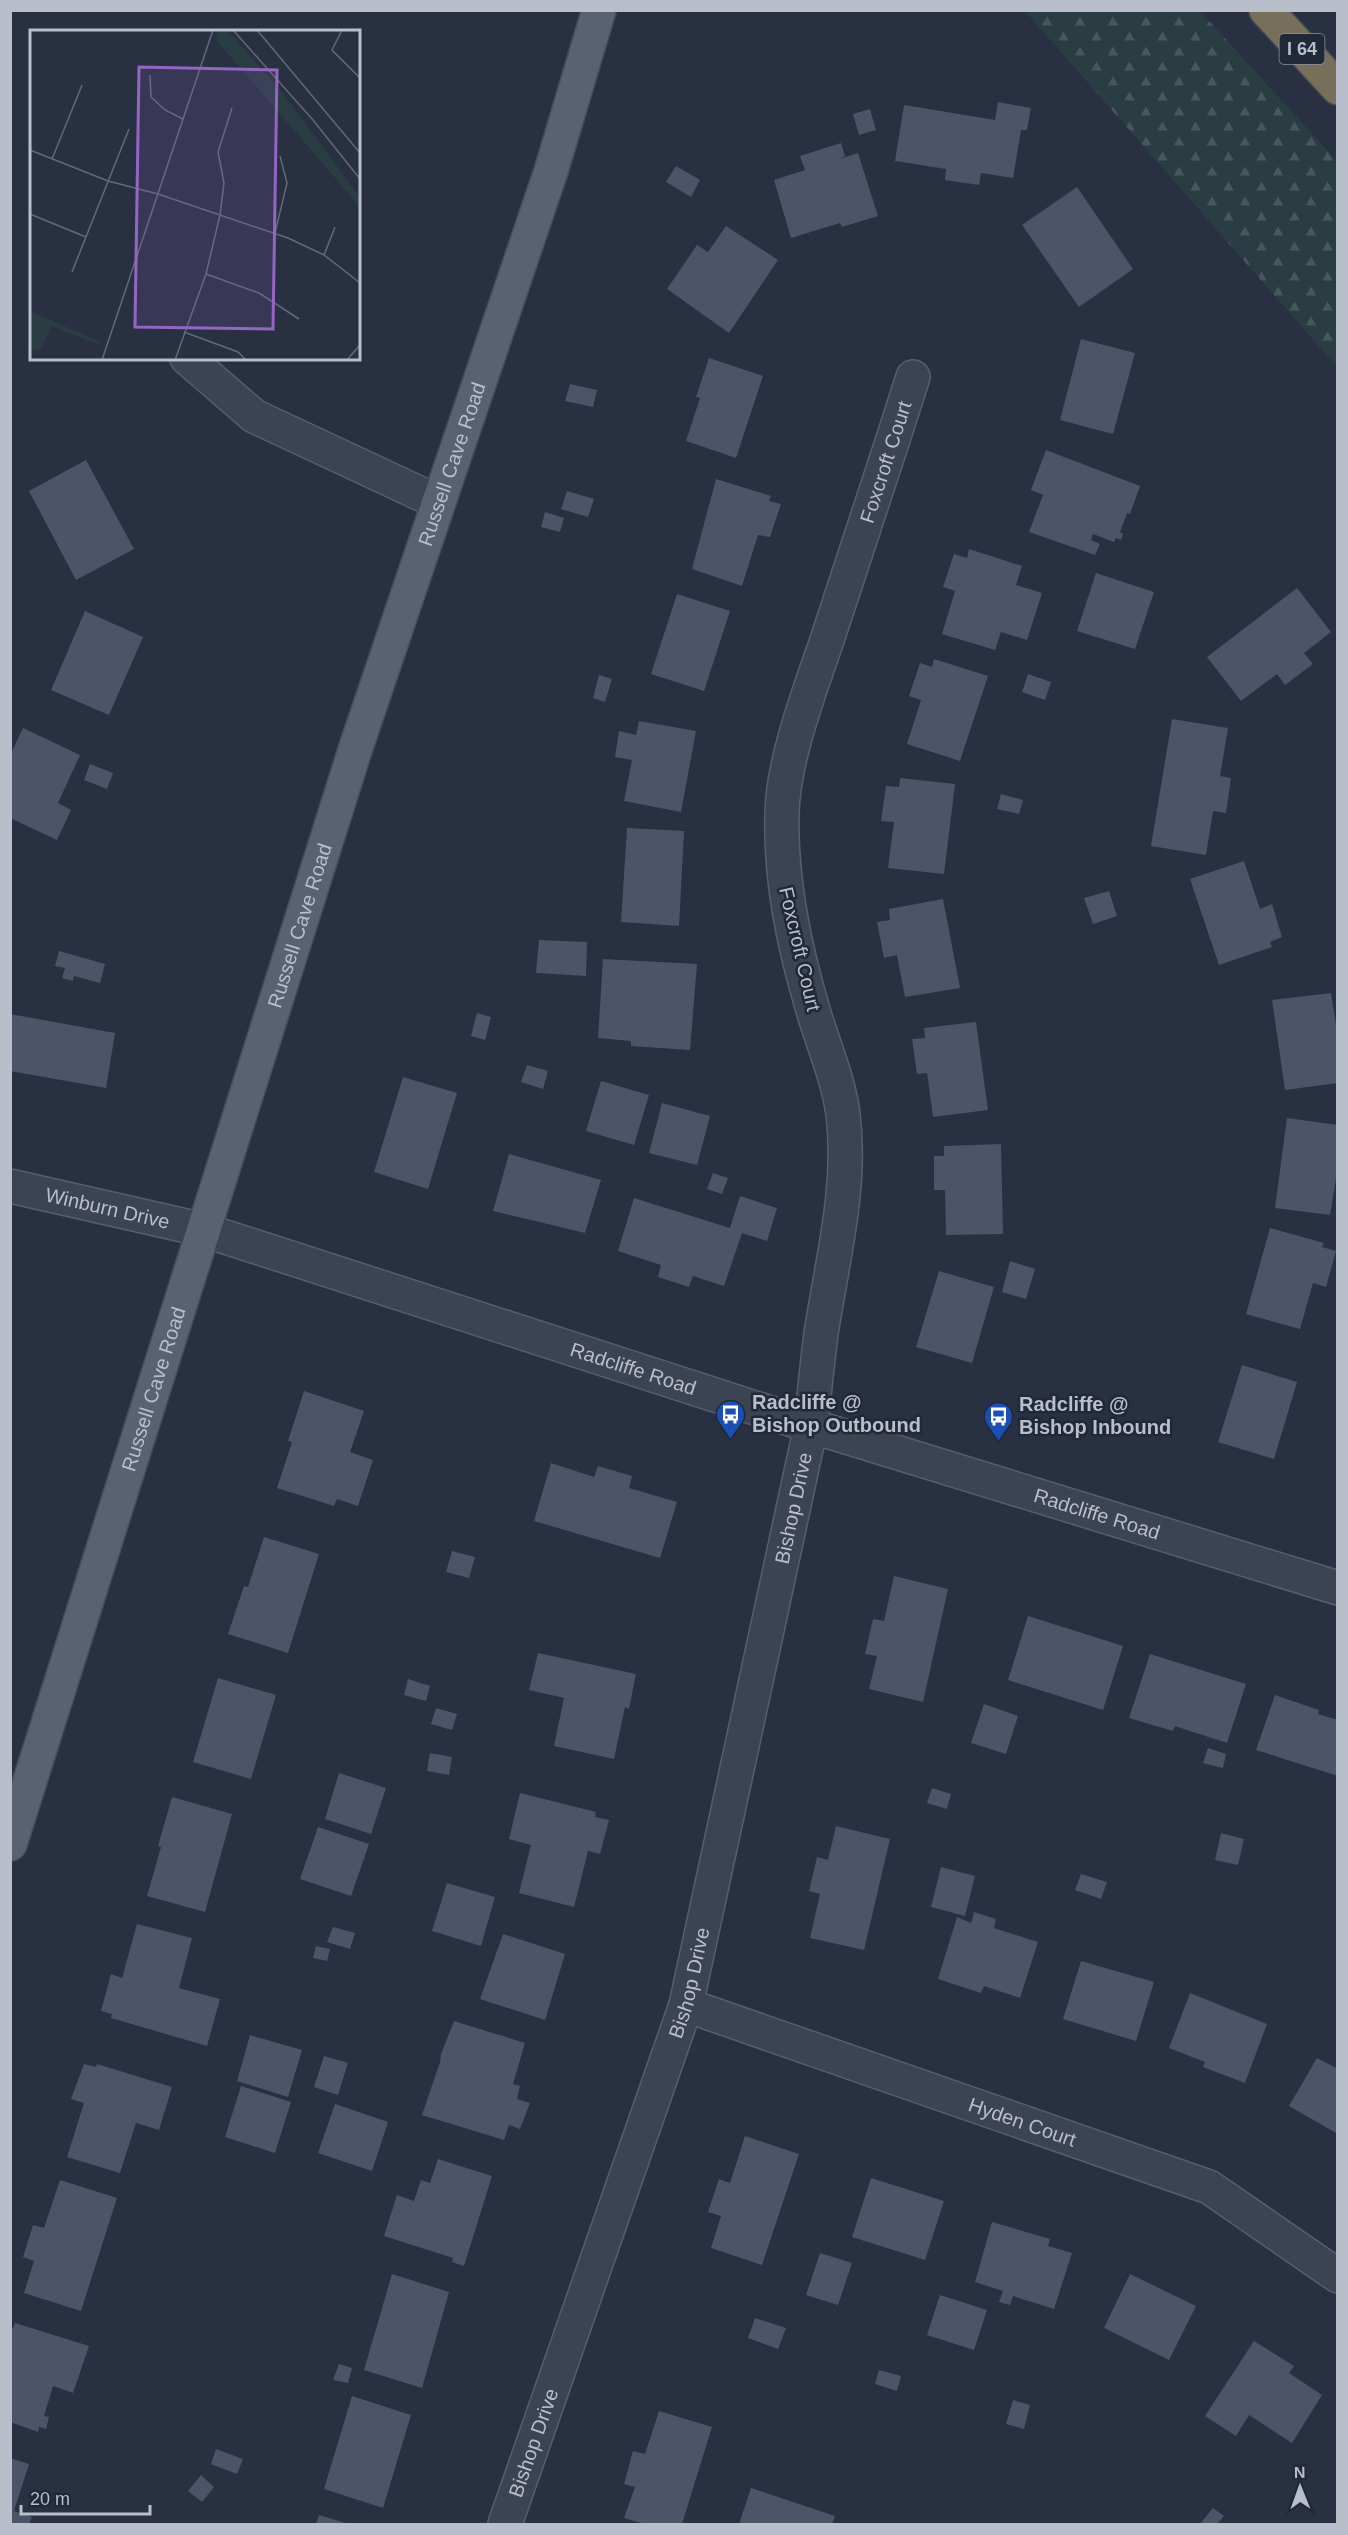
<svg xmlns="http://www.w3.org/2000/svg" width="1348" height="2535" font-family="Helvetica,sans-serif">
	<style>
		.forest { fill: url(#forest-firs) }
		.building { fill: #4c5468 }
		.lines { fill: none; stroke-linecap: round; stroke-linejoin: round }
		.minor-casing { stroke: #575e6c; stroke-width: 36 }
		.major-casing { stroke: #464c5b; stroke-width: 36 }
		.highway-casing { stroke: #444b59; stroke-width: 36 }
		.minor { stroke: #3c4352; stroke-width: 33 }
		.major { stroke: #5a6271; stroke-width: 33 }
		.highway { stroke: #776f59; stroke-width: 33 }
		.labels { text-anchor: middle; dominant-baseline: central; stroke-width: 5; stroke-linejoin: round; paint-order: stroke }
		.shield { fill: #212837; stroke: #8b919f; stroke-width: 1.5 }
		.shield-label { font-size: 18px; font-weight: bold; fill: #b9becb }
		.street-label { font-size: 20px; fill: #b9becb; stroke: #212837 }
		.poi-label { font-size: 20px; font-weight: bold; fill: #b9becb; stroke: #212837; text-anchor: start }
		.inset-road { fill: none; stroke: #626979; stroke-width: 1.5 }
		.view { fill: #9466c4; fill-opacity: 0.15; stroke: #9466c4; stroke-width: 3 }
		.inset-edge { fill: none; stroke: #b9becb; stroke-width: 3 }
	</style>
	<defs>
		<pattern id="forest-firs" width="22" height="20" patternUnits="userSpaceOnUse" patternTransform="scale(1.5)"><rect width="22" height="20" fill="#2a3d43"/><path d="M5 1l3.5 6h-7zM16 11l3.5 6h-7z" fill="#47575d"/></pattern>
	</defs>
	<rect width="100%" height="100%" fill="#283042"/>
	<path class="forest" d="M 1025,11 L 1200,11 L 1337,161 L 1337,367 Z"/>
	<path class="building" d="M 998,102 L 1031,108 L 1027,130 L 1021,130 L 1013,178 L 981,173 L 979,185 L 945,180 L 946,169 L 895,161 L 904,105 L 995,120 Z
		M 870,109 L 876,130 L 859,135 L 853,114 Z
		M 841,143 L 845,156 L 839,159 L 858,153 L 878,216 L 842,227 L 840,223 L 791,238 L 774,180 L 805,170 L 800,156 Z
		M 676,166 L 700,180 L 691,197 L 666,182 Z
		M 1077,187 L 1133,269 L 1079,307 L 1022,225 Z
		M 726,226 L 778,260 L 729,333 L 667,289 L 697,245 L 708,252 Z
		M 1081,339 L 1135,353 L 1113,434 L 1060,420 Z
		M 709,358 L 763,376 L 736,458 L 686,441 L 700,398 L 696,397 Z
		M 570,384 L 597,390 L 593,407 L 565,401 Z
		M 1046,450 L 1140,486 L 1130,514 L 1127,513 L 1120,532 L 1123,534 L 1121,540 L 1116,538 L 1114,542 L 1093,534 L 1091,540 L 1100,544 L 1095,555 L 1029,532 L 1043,495 L 1031,490 Z
		M 86,460 L 134,549 L 76,580 L 29,491 Z
		M 716,479 L 771,496 L 769,501 L 781,504 L 770,537 L 758,535 L 742,586 L 692,569 Z
		M 567,491 L 594,499 L 588,517 L 561,509 Z
		M 545,512 L 564,518 L 560,532 L 541,527 Z
		M 969,549 L 1022,566 L 1016,585 L 1042,593 L 1027,640 L 1001,632 L 995,650 L 942,634 L 955,591 L 943,587 L 954,554 L 967,558 Z
		M 1096,573 L 1154,592 L 1135,649 L 1077,631 Z
		M 1297,588 L 1331,632 L 1304,653 L 1313,664 L 1285,685 L 1277,674 L 1241,701 L 1207,657 Z
		M 677,594 L 730,611 L 704,691 L 651,674 Z
		M 85,611 L 143,637 L 109,715 L 51,690 Z
		M 934,659 L 988,676 L 960,761 L 907,744 L 921,700 L 909,696 L 920,663 L 932,667 Z
		M 1028,674 L 1051,682 L 1045,700 L 1022,692 Z
		M 599,675 L 612,679 L 605,702 L 593,698 Z
		M 1172,719 L 1228,728 L 1220,776 L 1231,778 L 1226,813 L 1213,811 L 1206,855 L 1151,846 Z
		M 639,721 L 696,731 L 681,812 L 624,801 L 632,760 L 615,757 L 619,731 L 636,735 Z
		M 23,728 L 80,755 L 58,803 L 71,810 L 57,840 L 10,818 L 10,755 Z
		M 90,764 L 113,773 L 107,789 L 84,780 Z
		M 900,778 L 955,784 L 944,874 L 888,868 L 894,822 L 881,821 L 886,786 L 899,787 Z
		M 1001,794 L 1023,800 L 1019,814 L 997,809 Z
		M 627,828 L 684,831 L 679,926 L 621,922 Z
		M 1244,861 L 1260,909 L 1272,904 L 1282,937 L 1270,942 L 1272,947 L 1219,965 L 1190,879 Z
		M 1109,891 L 1117,916 L 1093,924 L 1084,898 Z
		M 943,899 L 960,988 L 905,997 L 897,955 L 884,958 L 877,922 L 890,920 L 889,909 Z
		M 539,940 L 587,942 L 586,976 L 536,973 Z
		M 59,951 L 105,964 L 100,983 L 74,976 L 73,981 L 62,978 L 65,968 L 55,966 Z
		M 603,959 L 697,964 L 690,1050 L 631,1046 L 631,1041 L 598,1038 Z
		M 1331,993 L 1338,1038 L 1338,1083 L 1285,1090 L 1272,1000 Z
		M 477,1013 L 491,1017 L 485,1040 L 471,1036 Z
		M 10,1014 L 115,1033 L 106,1088 L 10,1071 Z
		M 976,1022 L 988,1110 L 933,1117 L 927,1073 L 917,1074 L 912,1039 L 925,1038 L 924,1028 Z
		M 527,1065 L 548,1071 L 543,1089 L 521,1082 Z
		M 403,1077 L 457,1093 L 428,1189 L 374,1172 Z
		M 601,1081 L 649,1095 L 634,1145 L 586,1131 Z
		M 662,1103 L 710,1116 L 697,1165 L 649,1153 Z
		M 1287,1118 L 1338,1125 L 1338,1166 L 1330,1215 L 1275,1208 Z
		M 1001,1144 L 1003,1234 L 946,1235 L 945,1190 L 934,1190 L 934,1156 L 944,1156 L 944,1146 Z
		M 509,1154 L 601,1180 L 585,1233 L 493,1211 Z
		M 713,1173 L 728,1178 L 722,1194 L 707,1189 Z
		M 740,1196 L 777,1208 L 767,1241 L 742,1233 L 724,1286 L 693,1276 L 689,1287 L 658,1277 L 661,1265 L 618,1251 L 634,1198 L 730,1228 Z
		M 1270,1228 L 1324,1243 L 1322,1247 L 1336,1251 L 1326,1287 L 1313,1283 L 1300,1329 L 1246,1314 Z
		M 1010,1261 L 1035,1269 L 1026,1299 L 1002,1292 Z
		M 939,1271 L 994,1287 L 972,1363 L 916,1347 Z
		M 1242,1365 L 1297,1382 L 1274,1459 L 1218,1442 Z
		M 304,1391 L 364,1411 L 350,1452 L 373,1460 L 358,1506 L 337,1499 L 334,1506 L 277,1488 L 292,1442 L 288,1441 Z
		M 551,1463 L 594,1477 L 598,1466 L 632,1476 L 629,1488 L 677,1502 L 660,1558 L 534,1521 Z
		M 264,1537 L 319,1554 L 288,1653 L 228,1634 L 244,1586 L 248,1587 Z
		M 452,1551 L 475,1557 L 469,1578 L 446,1572 Z
		M 894,1576 L 948,1589 L 923,1702 L 869,1689 L 877,1656 L 865,1654 L 873,1619 L 884,1621 Z
		M 1028,1616 L 1123,1646 L 1103,1710 L 1008,1680 Z
		M 538,1653 L 636,1674 L 629,1709 L 625,1707 L 614,1759 L 554,1746 L 564,1698 L 529,1690 Z
		M 1150,1654 L 1246,1684 L 1227,1743 L 1175,1726 L 1173,1731 L 1129,1718 Z
		M 218,1678 L 276,1695 L 251,1779 L 193,1762 Z
		M 408,1679 L 430,1686 L 426,1701 L 404,1695 Z
		M 1275,1695 L 1319,1710 L 1318,1714 L 1338,1720 L 1338,1776 L 1256,1750 Z
		M 984,1704 L 1018,1716 L 1006,1754 L 971,1743 Z
		M 436,1708 L 457,1714 L 452,1730 L 431,1724 Z
		M 1208,1748 L 1226,1754 L 1223,1768 L 1203,1763 Z
		M 430,1753 L 452,1757 L 449,1775 L 427,1771 Z
		M 339,1773 L 386,1788 L 371,1834 L 325,1819 Z
		M 932,1788 L 951,1794 L 947,1809 L 927,1803 Z
		M 520,1793 L 596,1812 L 595,1817 L 609,1820 L 600,1854 L 588,1851 L 574,1907 L 519,1893 L 531,1845 L 509,1839 Z
		M 172,1797 L 232,1814 L 205,1912 L 147,1896 L 161,1847 L 158,1846 Z
		M 836,1826 L 890,1839 L 864,1950 L 810,1938 L 820,1894 L 809,1891 L 817,1857 L 828,1860 Z
		M 318,1827 L 369,1844 L 351,1896 L 300,1879 Z
		M 1221,1833 L 1244,1839 L 1238,1865 L 1215,1860 Z
		M 941,1867 L 975,1876 L 965,1916 L 931,1907 Z
		M 1081,1874 L 1107,1882 L 1101,1899 L 1075,1890 Z
		M 447,1883 L 495,1897 L 481,1946 L 432,1931 Z
		M 974,1912 L 996,1919 L 994,1928 L 1038,1942 L 1020,1998 L 984,1986 L 981,1993 L 938,1979 L 957,1917 L 971,1923 Z
		M 137,1924 L 192,1938 L 179,1988 L 220,1999 L 207,2046 L 111,2018 L 112,2014 L 101,2011 L 111,1974 L 122,1978 Z
		M 333,1927 L 355,1933 L 350,1949 L 327,1942 Z
		M 503,1934 L 565,1954 L 545,2020 L 480,1999 Z
		M 316,1946 L 330,1949 L 327,1961 L 313,1958 Z
		M 1081,1961 L 1154,1982 L 1136,2041 L 1063,2019 Z
		M 1190,1993 L 1267,2024 L 1245,2083 L 1203,2067 L 1205,2062 L 1169,2048 Z
		M 454,2021 L 525,2043 L 513,2084 L 520,2086 L 517,2099 L 530,2103 L 520,2129 L 509,2125 L 504,2140 L 422,2115 L 440,2062 L 441,2054 Z
		M 250,2035 L 302,2050 L 288,2097 L 237,2081 Z
		M 324,2056 L 348,2063 L 338,2095 L 314,2087 Z
		M 1317,2058 L 1338,2069 L 1338,2134 L 1289,2106 Z
		M 84,2064 L 96,2067 L 97,2064 L 172,2087 L 159,2130 L 136,2123 L 120,2173 L 67,2157 L 84,2103 L 71,2099 Z
		M 241,2086 L 291,2102 L 275,2153 L 225,2137 Z
		M 335,2104 L 388,2122 L 372,2171 L 318,2153 Z
		M 745,2136 L 799,2154 L 762,2265 L 711,2248 L 721,2216 L 708,2212 L 719,2179 L 730,2183 Z
		M 438,2159 L 492,2176 L 464,2266 L 452,2262 L 453,2258 L 384,2236 L 397,2195 L 414,2201 L 421,2180 L 430,2183 Z
		M 871,2178 L 944,2201 L 925,2260 L 852,2237 Z
		M 60,2180 L 117,2198 L 81,2311 L 24,2293 L 34,2261 L 23,2257 L 33,2225 L 44,2228 Z
		M 992,2222 L 1050,2239 L 1048,2246 L 1072,2253 L 1054,2309 L 1013,2296 L 1010,2305 L 999,2302 L 1003,2291 L 975,2282 Z
		M 820,2253 L 852,2263 L 838,2305 L 806,2295 Z
		M 392,2274 L 449,2292 L 422,2388 L 364,2370 Z
		M 1130,2274 L 1196,2306 L 1169,2360 L 1104,2328 Z
		M 940,2295 L 987,2310 L 974,2350 L 927,2335 Z
		M 755,2318 L 786,2328 L 778,2349 L 748,2338 Z
		M 15,2323 L 89,2346 L 73,2393 L 53,2386 L 44,2416 L 49,2417 L 46,2429 L 39,2427 L 38,2432 L 10,2422 L 10,2327 L 13,2328 Z
		M 1254,2341 L 1294,2366 L 1289,2373 L 1322,2395 L 1292,2443 L 1249,2415 L 1236,2436 L 1205,2416 Z
		M 339,2364 L 352,2368 L 348,2383 L 333,2380 Z
		M 879,2370 L 901,2376 L 897,2391 L 875,2384 Z
		M 352,2396 L 411,2415 L 383,2508 L 324,2489 Z
		M 1013,2400 L 1030,2405 L 1024,2429 L 1006,2424 Z
		M 659,2411 L 712,2427 L 682,2524 L 645,2524 L 624,2518 L 635,2487 L 624,2484 L 633,2451 L 645,2454 Z
		M 216,2449 L 243,2459 L 237,2474 L 211,2464 Z
		M 10,2458 L 29,2464 L 14,2511 L 32,2517 L 29,2524 L 10,2524 Z
		M 201,2475 L 214,2487 L 202,2502 L 188,2491 Z
		M 751,2488 L 835,2516 L 832,2524 L 739,2524 Z
		M 1213,2508 L 1224,2516 L 1217,2524 L 1200,2524 Z
		M 319,2515 L 349,2524 L 316,2524 Z"/>
	<g class="lines">
		<defs>
			<g id="minor">
				<path d="M 187,358 L 254,416 L 438,502"/>
				<path id="s1" d="M 10,1186 L 204,1230 L 811,1426 L 1338,1588"/>
				<path id="s2" d="M 686,2005 L 1209,2187 L 1338,2276"/>
				<path id="s3" d="M 505,2524 L 686,2005 L 811,1426 C 814,1395 817,1365 821,1334 C 832,1261 852,1188 843,1114 C 838,1078 823,1044 813,1010 C 794,946 780,880 782,813 C 783,760 810,690 827,640 C 856,553 885,465 913,377"/>
			</g>
			<g id="major">
				<path id="s4" d="M 10,1844 L 355,750 L 551,171 L 599,10"/>
			</g>
			<path id="highway" d="M 1266,10 L 1338,88"/>
		</defs>
		<use href="#minor" class="minor-casing"/>
		<use href="#major" class="major-casing"/>
		<use href="#highway" class="highway-casing"/>
		<use href="#minor" class="minor"/>
		<use href="#major" class="major"/>
		<use href="#highway" class="highway"/>
	</g>
	<defs>
		<symbol id="bus-pin" viewBox="-11 -11 22 30"><path d="M0 17L-7.5 6A9.5 9.5 0 1 1 7.5 6Z" fill="#1a4fb4" stroke="#212837"/><path d="M-5-6H5V4H4V6H2V4H-2V6H-4V4H-5ZM-3.5-4V0h7V-4ZM-3.5 1.2v1.5H-2V1.2ZM2 1.2v1.5H3.5V1.2Z" fill="#fff"/></symbol>
	</defs>
	<g fill-rule="evenodd">
		<use href="#bus-pin" x="714" y="1398" width="33" height="45"/>
		<use href="#bus-pin" x="982" y="1400" width="33" height="45"/>
	</g>
	<g class="labels">
		<rect class="shield" x="1279.5" y="34" width="45" height="30" rx="4.5"/>
		<g class="shield-label">
			<text x="1302" y="49">I 64</text>
		</g>
		<g class="street-label">
			<text stroke="none"><textPath href="#s3" startOffset="2132">Foxcroft Court</textPath></text>
			<text stroke="none"><textPath href="#s4" startOffset="1449">Russell Cave Road</textPath></text>
			<text stroke="none"><textPath href="#s4" startOffset="963">Russell Cave Road</textPath></text>
			<text transform="translate(800 949) rotate(77)">Foxcroft Court</text>
			<text stroke="none"><textPath href="#s1" startOffset="100">Winburn Drive</textPath></text>
			<text stroke="none"><textPath href="#s1" startOffset="650">Radcliffe Road</textPath></text>
			<text stroke="none"><textPath href="#s4" startOffset="477">Russell Cave Road</textPath></text>
			<text stroke="none"><textPath href="#s3" startOffset="1058">Bishop Drive</textPath></text>
			<text stroke="none"><textPath href="#s1" startOffset="1136">Radcliffe Road</textPath></text>
			<text stroke="none"><textPath href="#s3" startOffset="572">Bishop Drive</textPath></text>
			<text stroke="none"><textPath href="#s2" startOffset="356">Hyden Court</textPath></text>
			<text stroke="none"><textPath href="#s3" startOffset="86">Bishop Drive</textPath></text>
		</g>
		<g class="poi-label">
			<text x="752" y="1402">Radcliffe @<tspan x="752" dy="23">Bishop Outbound</tspan></text>
			<text x="1019" y="1404">Radcliffe @<tspan x="1019" dy="23">Bishop Inbound</tspan></text>
		</g>
	</g>
	<g transform="translate(30 30)">
		<rect width="330" height="330" fill="#283042"/>
		<path d="M 0,281 L 71,312 L 69,315 L 21,296 L 12,317 L 6,321 L 0,319 Z" fill="#2a3d43"/>
		<path d="M 188,0 L 200,3 L 252,62 L 330,167 L 330,177 L 186,10 Z" fill="#2a3d43"/>
		<path class="inset-road" d="M 203,0 L 283,90 L 330,149M 227,0 L 330,123M 312,0 L 302,20 L 330,48M 120,45 L 121,67 L 135,80 L 153,89M 0,120 L 78,151 L 128,164 L 258,208 L 294,225 L 330,253M 22,129 L 52,55M 0,184 L 56,207M 245,203 L 257,153 L 250,126M 294,225 L 305,197M 42,242 L 99,99M 176,244 L 229,263 L 269,289M 154,302 L 208,322 L 216,330M 72,330 L 183,0M 145,330 L 176,244 L 190,185 L 194,153 L 188,122 L 202,78M 317,330 L 330,315"/>
		<path class="view" d="M 109,37 L 247,40 L 243,299 L 105,297 Z"/>
		<rect width="330" height="330" class="inset-edge"/>
	</g>
	<rect width="1348" height="2535" fill="none" stroke="#b9becb" stroke-width="24"/>
	<g transform="translate(1300 2487) rotate(359)" stroke="#212837" stroke-width="4.5" paint-order="stroke">
	<path d="M0-4.5L10 22L0 15L-10 22Z" fill="#b9becb"/>
	<text y="-9" font-size="16" font-weight="bold" text-anchor="middle" fill="#b9becb">N</text>
	</g>
	<path d="M21 2505v9h129v-9" fill="none" stroke="#b9becb" stroke-width="3"/>
	<text x="30" y="2505" font-size="18" fill="#b9becb" stroke="#212837" stroke-width="4.5" paint-order="stroke">20 m</text>
</svg>
